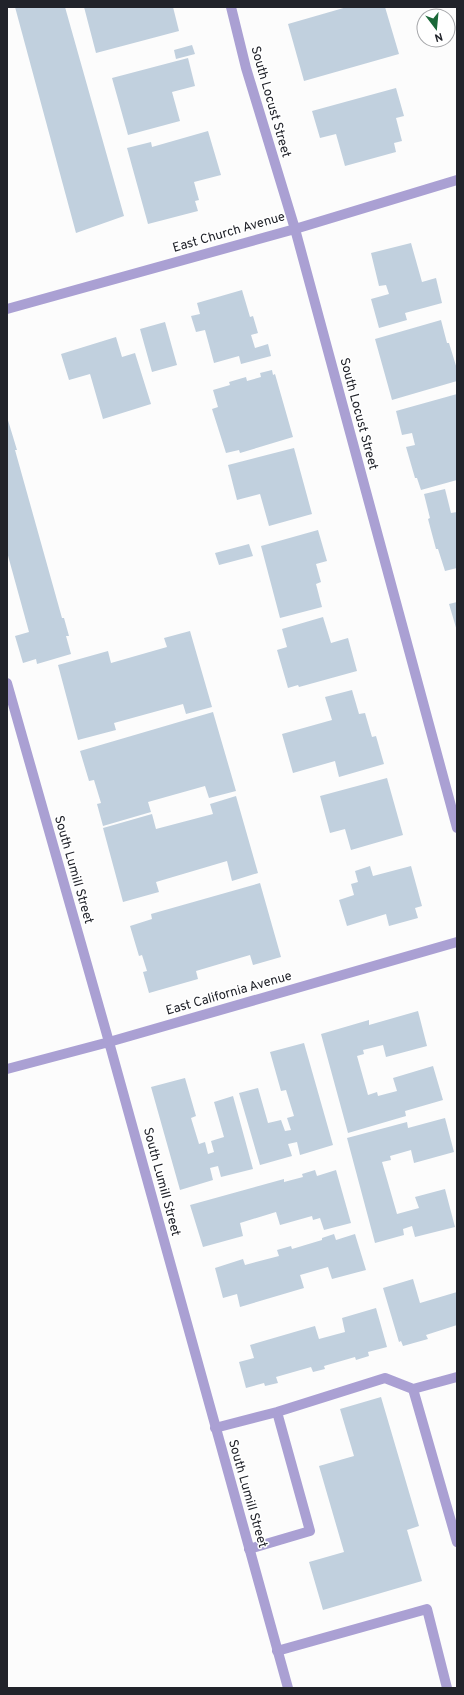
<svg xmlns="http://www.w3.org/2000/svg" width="464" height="1695" font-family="Overpass,sans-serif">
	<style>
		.building { fill: #c1d0de }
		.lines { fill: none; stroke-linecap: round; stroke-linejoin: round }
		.lane { stroke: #aaa0d3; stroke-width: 10 }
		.street { stroke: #aaa0d3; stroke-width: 10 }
		.labels { text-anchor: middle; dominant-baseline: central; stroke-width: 3; stroke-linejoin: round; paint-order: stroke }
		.street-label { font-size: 13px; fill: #21232a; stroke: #fff }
	</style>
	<rect width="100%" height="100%" fill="#fcfcfc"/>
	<path class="building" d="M 15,7 L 65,7 L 124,216 L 76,233 Z
		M 84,7 L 173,7 L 179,31 L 96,53 Z
		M 347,7 L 385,7 L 399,54 L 304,81 L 288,24 Z
		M 192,45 L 195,54 L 176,59 L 174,50 Z
		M 188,58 L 195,86 L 172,92 L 180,121 L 128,135 L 112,78 Z
		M 396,88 L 404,116 L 396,118 L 402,141 L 394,143 L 396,152 L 345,166 L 336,134 L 320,138 L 312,111 Z
		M 208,131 L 221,175 L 194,182 L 199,200 L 195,201 L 198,211 L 148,224 L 127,148 L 151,142 L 152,147 Z
		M 411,243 L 422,282 L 436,278 L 442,303 L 405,313 L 407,320 L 379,328 L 371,299 L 389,294 L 386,285 L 379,286 L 371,253 Z
		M 242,290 L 250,317 L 253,316 L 258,333 L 251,335 L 255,348 L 268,344 L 271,356 L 241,364 L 239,356 L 214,363 L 205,330 L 196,332 L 191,316 L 200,314 L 197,303 Z
		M 441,320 L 447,343 L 449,343 L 457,369 L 457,381 L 392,400 L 375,339 Z
		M 165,322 L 177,365 L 152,372 L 140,329 Z
		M 116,337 L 122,357 L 135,353 L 151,404 L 103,419 L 90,374 L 69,380 L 61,354 Z
		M 272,370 L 273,375 L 275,374 L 293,437 L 240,453 L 239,450 L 226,453 L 212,409 L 218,407 L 213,390 L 230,385 L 229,382 L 246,377 L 247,381 L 261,377 L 260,373 Z
		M 457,394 L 457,458 L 456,458 L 457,480 L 421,490 L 417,478 L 415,478 L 406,447 L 415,445 L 412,433 L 402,435 L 396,411 Z
		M 7,417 L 17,450 L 15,450 L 62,618 L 64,618 L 69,636 L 66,636 L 71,654 L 37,664 L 36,659 L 23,663 L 15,636 L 29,632 L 7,552 Z
		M 294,448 L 312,514 L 269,526 L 260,494 L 237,500 L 228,465 Z
		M 445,489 L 451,513 L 457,512 L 457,568 L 445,571 L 438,549 L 436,549 L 428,519 L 430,518 L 424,494 Z
		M 318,530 L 327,561 L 316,564 L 321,582 L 316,584 L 322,607 L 280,618 L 261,546 Z
		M 249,544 L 253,556 L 219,565 L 215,553 Z
		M 457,602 L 457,631 L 449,604 Z
		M 323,617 L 331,643 L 348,638 L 357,671 L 299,687 L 298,685 L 288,688 L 277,650 L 287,647 L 282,629 Z
		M 190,631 L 212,707 L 186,714 L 183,704 L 114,723 L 116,730 L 78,740 L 58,665 L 108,651 L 111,663 L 167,647 L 164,638 Z
		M 352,690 L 359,714 L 365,713 L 372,737 L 376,736 L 384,764 L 339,777 L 335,761 L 293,773 L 282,734 L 332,720 L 325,697 Z
		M 213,712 L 236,791 L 209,798 L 205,786 L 148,802 L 151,812 L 103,826 L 97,804 L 101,803 L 94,780 L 89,781 L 80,751 Z
		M 387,778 L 403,835 L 351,850 L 345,829 L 330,833 L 320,796 Z
		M 236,796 L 258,873 L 232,881 L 227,861 L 156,882 L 159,892 L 123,902 L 103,828 L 152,814 L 156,829 L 213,814 L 210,804 Z
		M 370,866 L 373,876 L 411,866 L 422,906 L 415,908 L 418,918 L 389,926 L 386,914 L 347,926 L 339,900 L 354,895 L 351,884 L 358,882 L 355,871 Z
		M 260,883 L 281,957 L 253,965 L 250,955 L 196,971 L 198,979 L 149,993 L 143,972 L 147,971 L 142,955 L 139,956 L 130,926 L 152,919 L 151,914 Z
		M 418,1011 L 427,1046 L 386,1057 L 383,1045 L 363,1050 L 364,1054 L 357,1056 L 368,1095 L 377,1092 L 378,1096 L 397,1091 L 393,1078 L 433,1066 L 443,1100 L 405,1111 L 406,1116 L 348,1133 L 321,1034 L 369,1020 L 369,1025 Z
		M 304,1043 L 333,1145 L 300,1155 L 297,1142 L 288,1144 L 292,1156 L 260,1165 L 239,1093 L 258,1088 L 268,1123 L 281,1120 L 285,1131 L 291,1130 L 287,1118 L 294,1116 L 286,1090 L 281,1091 L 270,1052 Z
		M 185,1078 L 196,1116 L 191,1118 L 199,1144 L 205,1142 L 208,1154 L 214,1152 L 211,1141 L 224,1137 L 214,1102 L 233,1096 L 253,1169 L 221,1177 L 218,1166 L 210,1168 L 213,1180 L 180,1190 L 151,1087 Z
		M 445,1118 L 454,1152 L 414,1163 L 411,1150 L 390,1156 L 391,1160 L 382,1162 L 397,1214 L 419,1208 L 415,1197 L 445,1189 L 455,1227 L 415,1237 L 412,1226 L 403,1229 L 404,1235 L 375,1243 L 347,1138 L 407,1122 L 408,1128 Z
		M 315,1170 L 317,1176 L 336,1170 L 351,1223 L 324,1230 L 320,1218 L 313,1220 L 312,1216 L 280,1225 L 276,1212 L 240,1223 L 243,1236 L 203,1247 L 190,1205 L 284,1179 L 284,1182 L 303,1177 L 302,1174 Z
		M 334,1234 L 336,1240 L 355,1234 L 366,1270 L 332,1279 L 328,1267 L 300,1275 L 304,1288 L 240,1307 L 237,1294 L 223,1298 L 215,1268 L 243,1259 L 245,1265 L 279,1256 L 277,1250 L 291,1246 L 292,1249 L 322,1240 L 322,1238 Z
		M 413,1279 L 420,1303 L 457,1292 L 457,1325 L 426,1335 L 428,1339 L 403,1346 L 401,1341 L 399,1342 L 383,1288 Z
		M 376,1308 L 387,1347 L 368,1352 L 369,1356 L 356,1360 L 355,1357 L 324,1366 L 325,1369 L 313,1372 L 311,1367 L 276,1377 L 278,1383 L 265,1386 L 264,1383 L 246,1388 L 239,1362 L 254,1358 L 250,1345 L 315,1326 L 319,1339 L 345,1332 L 342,1318 Z
		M 381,1397 L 419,1526 L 407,1530 L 422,1581 L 323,1610 L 309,1562 L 344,1552 L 319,1466 L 354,1456 L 340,1409 Z"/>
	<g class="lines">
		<path class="lane" d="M 457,1377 L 413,1389 L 457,1542
			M 215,1428 L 277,1412 L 385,1378 L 413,1389
			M 249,1549 L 310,1531 L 277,1412
			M 277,1651 L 427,1609 L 447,1688"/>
		<path class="street" d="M 231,7 L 246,68 L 295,229 L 457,828
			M 7,309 L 295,229 L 457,180
			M 7,683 L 109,1042 L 288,1688
			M 7,1069 L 109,1042 L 457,942"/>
	</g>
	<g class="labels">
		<g class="street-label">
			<text transform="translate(270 102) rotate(74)">South Locust Street</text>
			<text transform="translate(229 233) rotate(-16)">East Church Avenue</text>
			<text transform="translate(358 414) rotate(75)">South Locust Street</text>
			<text transform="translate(73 870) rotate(74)">South Lumill Street</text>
			<text transform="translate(229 994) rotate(-16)">East California Avenue</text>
			<text transform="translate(161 1182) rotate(75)">South Lumill Street</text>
			<text transform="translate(247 1494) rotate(74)">South Lumill Street</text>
		</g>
	</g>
	<rect width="464" height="1695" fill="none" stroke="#21232a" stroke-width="16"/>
	<g transform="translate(436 28) rotate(164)"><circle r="19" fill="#ffffff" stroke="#a6a7aa"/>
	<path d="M0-3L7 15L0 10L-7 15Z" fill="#1a6838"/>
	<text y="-6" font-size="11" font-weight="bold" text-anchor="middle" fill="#21232a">N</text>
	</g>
</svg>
